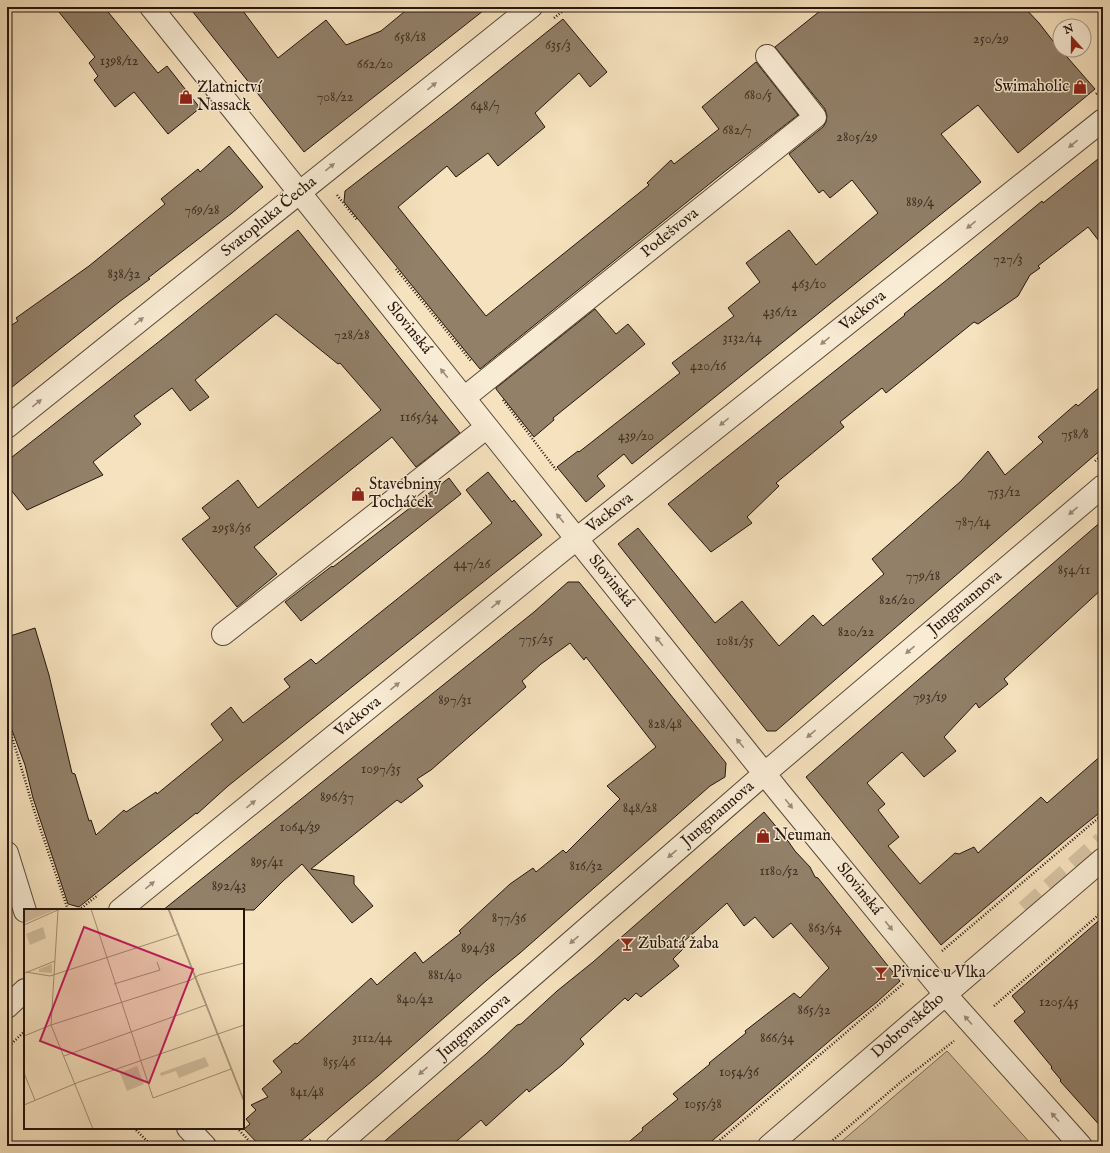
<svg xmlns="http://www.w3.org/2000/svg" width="1110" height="1153" font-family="'IM FELL English',serif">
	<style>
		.green { fill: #d2bfa0; stroke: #7c6a56 }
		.building { fill: #928069; stroke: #25150d }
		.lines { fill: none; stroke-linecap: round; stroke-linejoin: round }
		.highway-tunnel { stroke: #d7c3a3; stroke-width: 22; stroke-dasharray: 22 11; stroke-linecap: butt }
		.minor-casing { stroke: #594839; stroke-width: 24 }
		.path { stroke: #25150d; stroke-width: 2.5; stroke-dasharray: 1 2; stroke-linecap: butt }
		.minor { stroke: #f9ecd5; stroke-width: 22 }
		.tram { stroke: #25150d; stroke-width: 1 }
		.oneway { fill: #9a8b7b }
		.labels { text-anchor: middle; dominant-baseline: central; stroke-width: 3; stroke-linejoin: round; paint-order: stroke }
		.number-label { font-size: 14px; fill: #403024 }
		.poi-label { font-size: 16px; fill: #25150d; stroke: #f9ecd5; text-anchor: start }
		.street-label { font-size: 16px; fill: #25150d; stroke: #f9ecd5 }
		.inset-road { fill: none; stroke: #a29077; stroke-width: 1 }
		.view { fill: #c2185b; fill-opacity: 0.15; stroke: #c2185b; stroke-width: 2 }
		.inset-edge { fill: none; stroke: #25150d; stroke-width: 2 }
	</style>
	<rect width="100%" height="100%" fill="#f6e2be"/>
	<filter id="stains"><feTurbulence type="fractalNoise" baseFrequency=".005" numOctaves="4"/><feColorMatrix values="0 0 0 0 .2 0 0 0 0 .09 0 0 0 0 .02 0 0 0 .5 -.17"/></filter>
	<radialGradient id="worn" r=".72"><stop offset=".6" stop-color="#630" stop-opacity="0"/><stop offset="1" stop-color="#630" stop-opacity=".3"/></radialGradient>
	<path class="green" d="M 947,1051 L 1033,1146 L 836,1146 L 842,1141 Z"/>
	<path class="building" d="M 55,7 L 104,7 L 158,73 L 167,66 L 200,108 L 168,134 L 134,92 L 115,107 L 94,80 L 98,76 L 89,63 L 95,57 Z
		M 189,7 L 240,7 L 278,58 L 326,20 L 346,45 L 381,31 L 410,7 L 488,7 L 304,152 Z
		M 825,7 L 1024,7 L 1039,23 L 1060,50 L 1061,50 L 1095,89 L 1018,153 L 978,105 L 941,134 L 981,182 L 632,464 L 624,454 L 597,476 L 605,486 L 586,502 L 557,467 L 578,451 L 579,452 L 680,373 L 672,363 L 734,316 L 728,308 L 760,282 L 746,263 L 789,230 L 816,265 L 878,213 L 852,180 L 830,198 L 823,190 L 819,193 L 789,154 L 823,127 L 826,122 L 827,116 L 825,109 L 775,47 Z
		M 563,19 L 607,72 L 590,87 L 579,73 L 535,113 L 545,127 L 498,166 L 488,153 L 456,177 L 447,166 L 398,207 L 486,316 L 649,185 L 647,183 L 671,160 L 674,164 L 719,129 L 702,107 L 756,62 L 798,115 L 723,173 L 480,369 L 344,202 L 345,191 L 451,109 Z
		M 229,146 L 263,187 L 232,213 L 148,278 L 150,279 L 119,302 L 7,391 L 7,328 L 18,321 L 16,318 L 89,266 L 143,222 L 165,204 L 161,199 L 198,169 L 200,172 Z
		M 1103,155 L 1103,246 L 1088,227 L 1038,266 L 1040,268 L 1030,275 L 1018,296 L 978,324 L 974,322 L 886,393 L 882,388 L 840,422 L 844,427 L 776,483 L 779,486 L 747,517 L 752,523 L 711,552 L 668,504 L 905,315 L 904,314 L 948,279 L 1042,201 L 1043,203 Z
		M 298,230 L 460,433 L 416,467 L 392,437 L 254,547 L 277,574 L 237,607 L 182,539 L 210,518 L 202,508 L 238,480 L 258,508 L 381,410 L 340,363 L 338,364 L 276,314 L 195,380 L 209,397 L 190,411 L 172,388 L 134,416 L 141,424 L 93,462 L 103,475 L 27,510 L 7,485 L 7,461 L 161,340 Z
		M 595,309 L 616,334 L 628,324 L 645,344 L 553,418 L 554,420 L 534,437 L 496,389 L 496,388 Z
		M 1103,384 L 1103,448 L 776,731 L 767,731 L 618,544 L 638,528 L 715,623 L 742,601 L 779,646 L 813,615 L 823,626 L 884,574 L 872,559 L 961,481 L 988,451 L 1005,475 L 1043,442 L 1038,437 L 1076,404 L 1078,406 Z
		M 488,472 L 512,502 L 514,500 L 542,535 L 228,786 L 197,814 L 196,813 L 79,907 L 68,904 L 33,798 L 25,765 L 7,717 L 7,637 L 35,628 L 49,675 L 72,773 L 75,774 L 89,821 L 91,820 L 96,835 L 124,810 L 126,812 L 156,792 L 157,794 L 223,740 L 211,724 L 231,707 L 243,723 L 290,687 L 284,679 L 311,659 L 316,664 L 492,523 L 466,490 Z
		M 449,478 L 461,494 L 301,621 L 285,602 L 332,566 L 333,567 Z
		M 1103,520 L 1103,588 L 1004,679 L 1008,684 L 979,708 L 976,703 L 944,737 L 956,751 L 924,777 L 902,752 L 867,783 L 885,804 L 878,810 L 899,837 L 888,846 L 920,884 L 955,853 L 959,854 L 974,847 L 978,853 L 1041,797 L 1047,803 L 1103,754 L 1103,810 L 1068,838 L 941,945 L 806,777 Z
		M 568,582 L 579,582 L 726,763 L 725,777 L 710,786 L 520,953 L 487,980 L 378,1076 L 295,1146 L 260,1146 L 244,1129 L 250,1124 L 246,1119 L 256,1110 L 251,1105 L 268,1097 L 262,1089 L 282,1072 L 273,1061 L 295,1043 L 297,1044 L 371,978 L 377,985 L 415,952 L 423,963 L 461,933 L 459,931 L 510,884 L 533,868 L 536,872 L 563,850 L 566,853 L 620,799 L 607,786 L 656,747 L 586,657 L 584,660 L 570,643 L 541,664 L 522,681 L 526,687 L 431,770 L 417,779 L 423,786 L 401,803 L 397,800 L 311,869 L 354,876 L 354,884 L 373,906 L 352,923 L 302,864 L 283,881 L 254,910 L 163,910 L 534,612 Z
		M 764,812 L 788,841 L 795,851 L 810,867 L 815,877 L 818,878 L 900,981 L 877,1002 L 847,1026 L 706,1146 L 624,1146 L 643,1130 L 642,1128 L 678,1099 L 673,1094 L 710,1064 L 709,1063 L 746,1033 L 745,1031 L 794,993 L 800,998 L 829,968 L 791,923 L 773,938 L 755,917 L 744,926 L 727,903 L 681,944 L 684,948 L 673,959 L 679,966 L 641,997 L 636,993 L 628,1001 L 625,998 L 580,1039 L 584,1044 L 562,1065 L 529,1092 L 527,1089 L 486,1126 L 481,1120 L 451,1146 L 379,1146 L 486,1054 L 517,1025 L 521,1024 L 557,991 L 593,962 Z
		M 1103,917 L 1103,1129 L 1060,1081 L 1061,1080 L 1051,1068 L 1052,1067 L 1014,1021 L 1025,1012 L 1012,996 Z"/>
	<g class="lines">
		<path class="highway-tunnel" d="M 1026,911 L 1103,842"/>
		<defs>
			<path id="minor" d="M 151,7 L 780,793 L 945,994 L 1081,1146
				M 464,398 L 815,117 L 767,56
				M 7,427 L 531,7
				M 223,634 L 487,427
				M 7,853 L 25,911
				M 120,910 L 559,553 L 1103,120
				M 7,1007 L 25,990
				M 188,1128 L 205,1146
				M 337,1146 L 764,774 L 1103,486
				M 769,1146 L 1103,859"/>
		</defs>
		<use href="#minor" class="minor-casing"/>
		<path class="path" d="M 554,18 L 568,7
			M 1096,94 L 1103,88
			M 337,195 L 357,220
			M 396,269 L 471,361
			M 503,400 L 557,471
			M 1095,461 L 1103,454
			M 7,720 L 34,810 L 68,910
			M 79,910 L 98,895
			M 942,951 L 1103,814
			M 994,1006 L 1103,911
			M 7,1048 L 25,1031
			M 134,1128 L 152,1146
			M 237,1128 L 254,1146
			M 303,1146 L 312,1138
			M 713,1146 L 904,983
			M 826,1146 L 902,1081 L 954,1041"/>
		<use href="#minor" class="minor"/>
		<path class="tram" d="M 1100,7 L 1103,10"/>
	</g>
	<defs><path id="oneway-solid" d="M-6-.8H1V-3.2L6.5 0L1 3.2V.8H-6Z"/></defs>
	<g class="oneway">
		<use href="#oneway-solid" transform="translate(432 86) rotate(-39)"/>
		<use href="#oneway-solid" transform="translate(1073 144) rotate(141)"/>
		<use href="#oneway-solid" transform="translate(330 167) rotate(-39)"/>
		<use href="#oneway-solid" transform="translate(971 225) rotate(141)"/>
		<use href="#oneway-solid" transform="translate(139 321) rotate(-39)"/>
		<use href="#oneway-solid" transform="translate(825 341) rotate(141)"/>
		<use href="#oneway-solid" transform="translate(444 373) rotate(-129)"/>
		<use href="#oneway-solid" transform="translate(37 403) rotate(-39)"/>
		<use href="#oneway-solid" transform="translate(724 422) rotate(141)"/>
		<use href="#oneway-solid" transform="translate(1073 511) rotate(140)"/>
		<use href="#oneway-solid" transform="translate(560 518) rotate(-129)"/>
		<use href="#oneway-solid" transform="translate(496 604) rotate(-39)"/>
		<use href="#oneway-solid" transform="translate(659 641) rotate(-129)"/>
		<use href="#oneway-solid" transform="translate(910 650) rotate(140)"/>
		<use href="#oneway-solid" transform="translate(395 686) rotate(-39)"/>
		<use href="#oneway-solid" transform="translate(811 734) rotate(140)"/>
		<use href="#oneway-solid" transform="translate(740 743) rotate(-129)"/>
		<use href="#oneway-solid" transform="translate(251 804) rotate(-39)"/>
		<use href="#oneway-solid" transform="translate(789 804) rotate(51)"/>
		<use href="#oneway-solid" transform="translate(672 854) rotate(139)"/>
		<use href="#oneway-solid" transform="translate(150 885) rotate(-39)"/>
		<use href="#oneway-solid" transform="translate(889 926) rotate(51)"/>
		<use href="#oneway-solid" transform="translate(574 940) rotate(139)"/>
		<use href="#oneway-solid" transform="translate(968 1020) rotate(-132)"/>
		<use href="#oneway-solid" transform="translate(423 1071) rotate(139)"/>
		<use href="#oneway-solid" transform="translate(1055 1117) rotate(-132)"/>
	</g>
	<defs>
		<symbol id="shop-bare" viewBox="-9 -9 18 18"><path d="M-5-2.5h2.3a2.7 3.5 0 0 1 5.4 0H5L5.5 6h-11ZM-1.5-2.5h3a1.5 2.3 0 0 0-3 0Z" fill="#8f2418" stroke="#f9ecd5" stroke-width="2.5" paint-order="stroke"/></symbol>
		<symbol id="bar-bare" viewBox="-9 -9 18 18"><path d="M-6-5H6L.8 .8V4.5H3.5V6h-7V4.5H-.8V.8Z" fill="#8f2418" stroke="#f9ecd5" stroke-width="2.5" paint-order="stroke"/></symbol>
	</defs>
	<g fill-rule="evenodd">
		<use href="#shop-bare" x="1070" y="77" width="20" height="20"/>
		<use href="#shop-bare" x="176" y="87" width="20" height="20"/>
		<use href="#shop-bare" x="348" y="484" width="20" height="20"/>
		<use href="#shop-bare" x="753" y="826" width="20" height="20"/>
		<use href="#bar-bare" x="617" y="934" width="20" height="20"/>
		<use href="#bar-bare" x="871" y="963" width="20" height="20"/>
	</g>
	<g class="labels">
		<g class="number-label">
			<text x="410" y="37">658/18</text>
			<text x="991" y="39">250/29</text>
			<text x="558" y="45">635/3</text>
			<text x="119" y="61">1398/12</text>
			<text x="375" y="64">662/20</text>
			<text x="758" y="95">680/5</text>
			<text x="335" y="97">708/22</text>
			<text x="485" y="106">648/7</text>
			<text x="737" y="130">682/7</text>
			<text x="857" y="137">2805/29</text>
			<text x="920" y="202">889/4</text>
			<text x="202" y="210">769/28</text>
			<text x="1008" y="259">727/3</text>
			<text x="124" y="274">838/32</text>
			<text x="809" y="284">463/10</text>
			<text x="780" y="312">436/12</text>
			<text x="352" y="335">728/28</text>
			<text x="742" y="338">3132/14</text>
			<text x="708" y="366">420/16</text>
			<text x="419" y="417">1165/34</text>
			<text x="1075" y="434">758/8</text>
			<text x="636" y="436">439/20</text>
			<text x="1004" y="492">753/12</text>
			<text x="973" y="522">787/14</text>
			<text x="231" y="528">2958/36</text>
			<text x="472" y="564">447/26</text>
			<text x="1074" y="570">854/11</text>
			<text x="923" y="576">779/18</text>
			<text x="897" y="600">826/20</text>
			<text x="856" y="632">820/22</text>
			<text x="536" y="639">775/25</text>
			<text x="735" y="641">1081/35</text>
			<text x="930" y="697">793/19</text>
			<text x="455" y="700">897/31</text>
			<text x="665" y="724">828/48</text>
			<text x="381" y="769">1097/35</text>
			<text x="337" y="797">896/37</text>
			<text x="640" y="808">848/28</text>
			<text x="300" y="827">1064/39</text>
			<text x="267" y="862">895/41</text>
			<text x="586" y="866">816/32</text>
			<text x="779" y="871">1180/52</text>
			<text x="229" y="886">892/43</text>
			<text x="509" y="918">877/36</text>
			<text x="825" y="928">863/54</text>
			<text x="478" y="948">894/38</text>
			<text x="445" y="975">881/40</text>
			<text x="415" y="999">840/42</text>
			<text x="1059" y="1002">1205/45</text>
			<text x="814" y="1010">865/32</text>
			<text x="372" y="1038">3112/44</text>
			<text x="777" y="1038">866/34</text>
			<text x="339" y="1062">855/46</text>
			<text x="739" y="1072">1054/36</text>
			<text x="307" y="1092">841/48</text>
			<text x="703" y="1104">1055/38</text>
		</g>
		<g class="poi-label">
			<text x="1069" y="87" text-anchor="end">Swimaholic</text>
			<text x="197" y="88">Zlatnictví<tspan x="197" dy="18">Nassack</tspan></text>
			<text x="369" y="485">Stavebniny<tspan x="369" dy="18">Tocháček</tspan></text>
			<text x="774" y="836">Neuman</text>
			<text x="638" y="944">Zubatá žaba</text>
			<text x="892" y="973">Pivnice u Vlka</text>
		</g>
		<g class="street-label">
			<text transform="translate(269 217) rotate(-39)">Svatopluka Čecha</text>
			<text transform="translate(670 233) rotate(-39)">Podešvova</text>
			<text transform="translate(863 311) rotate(-39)">Vackova</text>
			<text transform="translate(409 328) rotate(51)">Slovinská</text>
			<text transform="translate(610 513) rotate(-38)">Vackova</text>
			<text transform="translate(611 581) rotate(51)">Slovinská</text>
			<text transform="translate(965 603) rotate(-40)">Jungmannova</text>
			<text transform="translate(358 717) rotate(-39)">Vackova</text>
			<text transform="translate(718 814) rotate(-41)">Jungmannova</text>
			<text transform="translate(859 889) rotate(51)">Slovinská</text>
			<text transform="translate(908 1026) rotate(-41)">Dobrovského</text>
			<text transform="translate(474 1027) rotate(-41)">Jungmannova</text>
		</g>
	</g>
	<g transform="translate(24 909)">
		<rect width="220" height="220" fill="#f6e2be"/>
		<path d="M 0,0 L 33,0 L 0,14 ZM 19,18 L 22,29 L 6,36 L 2,25 ZM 28,55 L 28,64 L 15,63 L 15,60 ZM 181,148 L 185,157 L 155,169 L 152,162 L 137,167 L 136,164 ZM 113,157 L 120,175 L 103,182 L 96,164 Z" fill="#d2bfa0"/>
		<path class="inset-road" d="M 67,0 L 129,189 L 207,160M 144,0 L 220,193M 145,0 L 220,191M 34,1 L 27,116 L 69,220M 0,16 L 36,0M 2,63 L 26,67 L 155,25M 1,64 L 31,52M 90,75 L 136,61 L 133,53M 0,127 L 27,116 L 167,71 L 175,66 L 220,54M 40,147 L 182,96M 0,164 L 11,191M 0,196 L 55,173 L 220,116"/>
		<path class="view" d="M 60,18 L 169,60 L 125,174 L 16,132 Z"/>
		<rect width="220" height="220" class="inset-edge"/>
	</g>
	<rect width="1110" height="1153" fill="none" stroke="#f6e2be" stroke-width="24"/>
	<rect x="8" y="8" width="1094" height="1137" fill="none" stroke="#25150d" stroke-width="2"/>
	<rect x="12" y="12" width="1086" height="1129" fill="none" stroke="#25150d"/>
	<g transform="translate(1072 38) rotate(339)"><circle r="19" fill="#f9ecd5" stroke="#a49685"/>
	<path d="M0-3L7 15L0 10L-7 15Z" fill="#8f2418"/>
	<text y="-6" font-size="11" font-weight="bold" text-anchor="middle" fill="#25150d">N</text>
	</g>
	<rect width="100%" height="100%" filter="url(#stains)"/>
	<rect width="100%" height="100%" fill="url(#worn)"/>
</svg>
